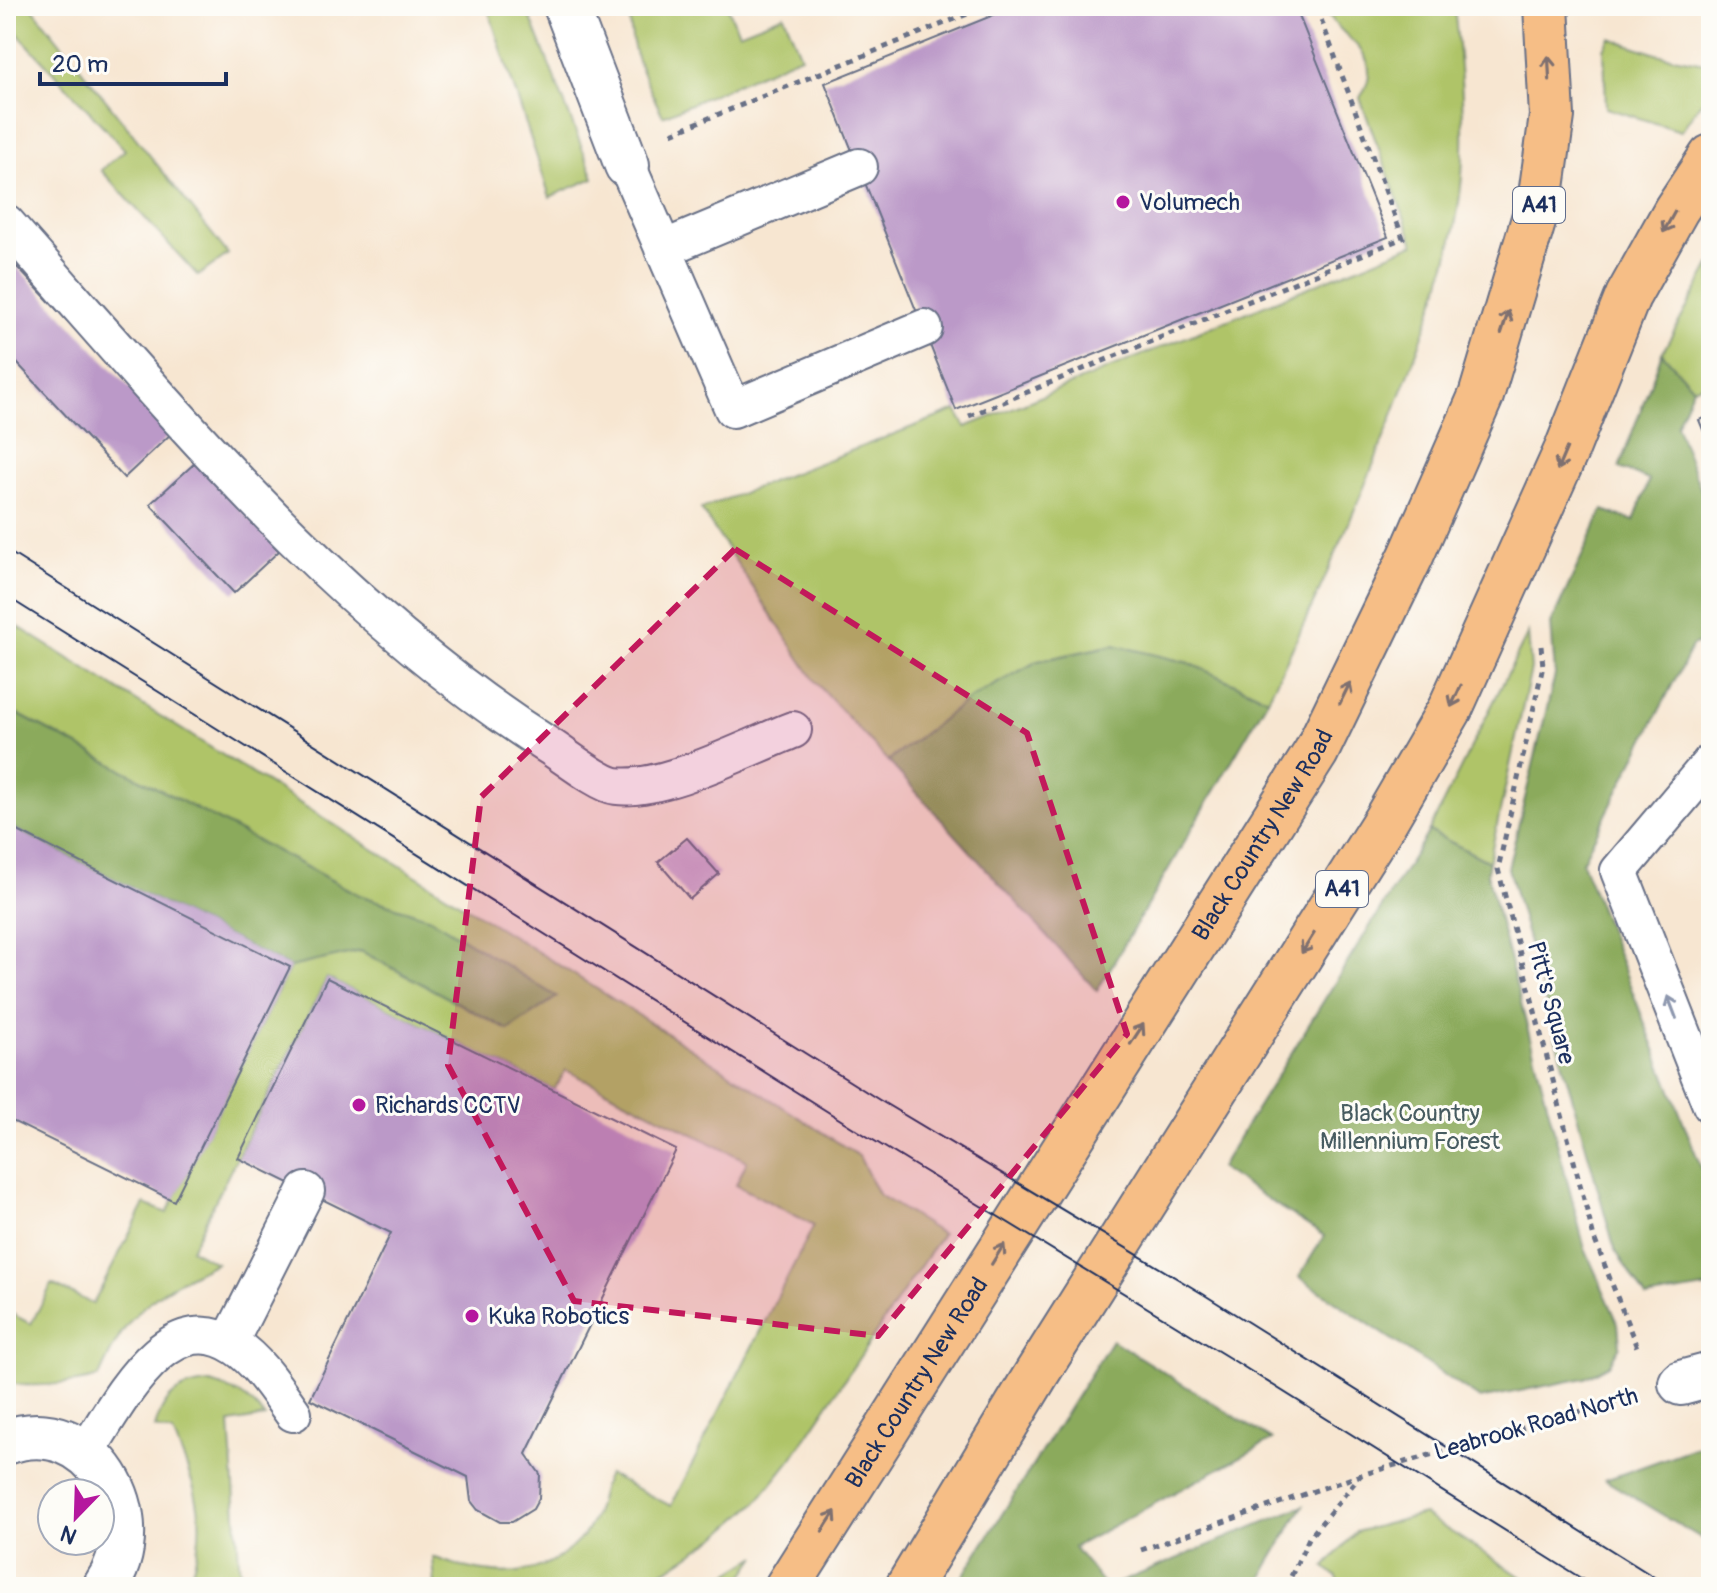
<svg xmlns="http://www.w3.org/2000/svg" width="1717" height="1593" font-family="Pangolin,sans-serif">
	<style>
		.green { fill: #afc468; stroke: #657a63; stroke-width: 2 }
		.forest { fill: #8baa5c; stroke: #536c5d; stroke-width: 2 }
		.building { fill: #bb99c8 }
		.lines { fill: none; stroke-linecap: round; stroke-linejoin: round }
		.service-casing { stroke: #686f86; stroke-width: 40 }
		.minor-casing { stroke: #686f86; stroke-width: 48 }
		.trunk-casing { stroke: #686f86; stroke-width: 48 }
		.path { stroke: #686f86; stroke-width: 5; stroke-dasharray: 6 6; stroke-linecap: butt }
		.service { stroke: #fff; stroke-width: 36 }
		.minor { stroke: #fff; stroke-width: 44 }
		.trunk { stroke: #f6be86; stroke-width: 44 }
		.tram { stroke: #1b2f5e; stroke-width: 2 }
		.oneway { stroke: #7e6f70 }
		.oneway2 { stroke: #8d97ae }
		.marked { fill: #c2185b; fill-opacity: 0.2; stroke: #c2185b; stroke-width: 6; stroke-dasharray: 16 10; stroke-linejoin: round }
		.poi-dot { fill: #b5179e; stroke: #fdfcf7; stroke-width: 3 }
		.labels { text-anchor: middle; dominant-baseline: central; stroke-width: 6; stroke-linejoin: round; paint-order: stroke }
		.shield { fill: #fdfcf7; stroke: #5f6c8c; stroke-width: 2 }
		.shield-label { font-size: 22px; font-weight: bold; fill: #1b2f5e }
		.poi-label { font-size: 24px; fill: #1b2f5e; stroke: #fdfcf7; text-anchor: start }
		.street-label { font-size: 24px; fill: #1b2f5e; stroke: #fdfcf7 }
		.park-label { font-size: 24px; fill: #475c61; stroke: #fdfcf7 }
	</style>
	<rect width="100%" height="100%" fill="#fdfcf7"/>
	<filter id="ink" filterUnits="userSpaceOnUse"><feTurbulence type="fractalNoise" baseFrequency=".0125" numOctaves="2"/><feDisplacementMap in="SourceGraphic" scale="16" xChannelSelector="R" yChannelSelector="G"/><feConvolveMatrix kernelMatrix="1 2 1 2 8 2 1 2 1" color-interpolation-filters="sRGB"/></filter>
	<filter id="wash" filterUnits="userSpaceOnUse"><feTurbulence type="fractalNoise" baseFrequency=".006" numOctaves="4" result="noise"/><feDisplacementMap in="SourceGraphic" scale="32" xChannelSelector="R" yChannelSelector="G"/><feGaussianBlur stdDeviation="1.8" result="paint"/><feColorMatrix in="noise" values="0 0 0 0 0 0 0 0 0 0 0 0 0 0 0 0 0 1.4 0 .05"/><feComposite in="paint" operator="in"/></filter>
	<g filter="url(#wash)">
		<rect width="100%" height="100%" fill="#f7e6d1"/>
		<path class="green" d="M 6,6 L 31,6 L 228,254 L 198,276 L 101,170 L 125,150 L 6,21 Z
			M 487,6 L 526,6 L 594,178 L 550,197 Z
			M 631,6 L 727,6 L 739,33 L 784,15 L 801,56 L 663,116 C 646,82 626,45 631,6 Z
			M 1325,6 L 1454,6 C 1460,62 1466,120 1462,176 C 1456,250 1430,318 1404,386 C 1364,493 1318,597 1268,699 L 1189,663 L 1113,645 L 1038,661 L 969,699 L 888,761 L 817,684 L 701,509 L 956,410 L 966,427 L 1414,244 L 1360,98 C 1390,50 1337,41 1325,6 Z
			M 1610,38 L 1656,54 L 1711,64 L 1711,88 L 1681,131 L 1606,108 L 1604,49 Z
			M 1711,264 L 1711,381 L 1693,388 L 1662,353 Z
			M 6,619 C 290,799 577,973 859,1156 L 878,1194 L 942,1234 L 792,1458 L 756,1503 L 718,1536 L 671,1567 L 630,1587 L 435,1587 L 433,1557 C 488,1578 545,1585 586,1532 C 599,1514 598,1493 608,1474 L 671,1506 L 814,1225 L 736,1185 L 747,1161 L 566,1070 L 554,1090 L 327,978 L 191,1249 L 216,1263 C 152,1294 128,1309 99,1377 C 80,1383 23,1390 6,1381 L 6,1311 L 31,1324 L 52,1284 L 93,1304 L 145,1204 L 167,1213 L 290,967 L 361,951 L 508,1030 L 430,918 L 359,895 L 6,708 Z
			M 1528,633 L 1531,669 L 1489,862 L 1429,831 Z
			M 210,1383 C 234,1389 249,1397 265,1417 L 230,1423 L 240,1577 L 293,1574 L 294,1587 L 187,1587 C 210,1522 199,1495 173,1433 L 155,1428 C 163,1397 178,1385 210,1383 Z
			M 1423,1514 L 1537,1587 L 1341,1587 L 1337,1577 L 1325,1567 L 1356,1532 Z
			M 757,1556 L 736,1587 L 706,1587 Z"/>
		<path class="forest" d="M 1662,353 L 1693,388 L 1676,425 L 1711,516 L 1711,638 L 1692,646 L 1582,862 L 1711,1193 L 1711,1287 L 1646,1298 L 1615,1250 L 1508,868 L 1555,675 L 1551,624 L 1603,510 L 1634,521 L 1649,480 L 1619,468 Z
			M 1114,645 L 1189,663 L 1268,699 L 1097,991 L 888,761 L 969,699 L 1038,661 Z
			M 6,708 L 359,895 L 430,918 L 557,997 L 508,1030 L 361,951 L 290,967 L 6,825 Z
			M 1429,831 L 1489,862 L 1487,873 L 1585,1249 L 1618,1323 L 1620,1346 L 1609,1365 L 1585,1378 L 1480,1399 L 1299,1277 L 1324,1236 L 1220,1168 Z
			M 1112,1340 L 1272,1440 L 1074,1547 L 1106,1587 L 956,1587 Z
			M 1711,1442 L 1711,1544 L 1605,1480 Z
			M 1303,1506 L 1267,1567 L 1260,1587 L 1109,1587 Z"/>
		<g id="blocks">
			<path class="building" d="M 1016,6 L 1295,6 L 1388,237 L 956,410 L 825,83 Z
				M 17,267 L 172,433 L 124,478 L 6,351 L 6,277 Z
				M 1711,415 L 1711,449 L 1699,420 Z
				M 196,462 L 279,551 L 234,593 L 150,504 Z
				M 6,825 L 290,967 L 174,1201 L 6,1118 Z
				M 687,838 L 719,874 L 690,899 L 658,862 Z
				M 327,978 L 676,1150 L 526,1454 L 540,1474 L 539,1498 L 533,1509 L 512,1522 L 500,1522 L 478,1510 L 471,1501 L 468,1477 L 310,1399 L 391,1233 L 238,1158 Z"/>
		</g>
	</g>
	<g filter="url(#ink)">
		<use href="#blocks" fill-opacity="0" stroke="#686f86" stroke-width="2"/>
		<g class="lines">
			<defs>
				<path id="service" d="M 627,165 L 733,409 L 924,328
					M 6,223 C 172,410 335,611 549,746 C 565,756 600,784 616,786 C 663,792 746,748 793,730
					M 663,249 L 859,167
					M 1711,762 L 1619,871 L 1711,1105
					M 229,1343 L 306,1191
					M 84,1455 C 116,1408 166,1300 236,1347 C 259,1362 277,1391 293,1413"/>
				<path id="minor" d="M 566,6 L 627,165
					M 1681,1383 L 1711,1375
					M 6,1442 C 91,1410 154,1517 105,1587"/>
				<g id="trunk">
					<path id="s1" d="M 787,1587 L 1316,752 L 1411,556 L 1481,396 L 1541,195 L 1552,116 L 1546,6"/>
					<path d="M 908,1587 L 1037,1373 L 1385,821 L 1450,709 L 1567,449 L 1628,296 L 1676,210 L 1711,157"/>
				</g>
			</defs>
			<use href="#service" class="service-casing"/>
			<use href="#minor" class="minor-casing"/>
			<use href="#trunk" class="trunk-casing"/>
			<path class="path" d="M 672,133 L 987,6
				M 969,416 L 1403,238 L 1316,6
				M 1541,646 L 1543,666 L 1498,869 L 1594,1238 L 1638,1350
				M 1141,1550 L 1361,1475 L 1630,1397
				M 1286,1587 L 1309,1538 L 1360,1476"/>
			<use href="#service" class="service"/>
			<use href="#minor" class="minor"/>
			<use href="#trunk" class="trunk"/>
			<path class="tram" d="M 6,550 L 881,1101 L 1203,1294 L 1670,1587
				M 6,596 L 860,1132 L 1236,1362 L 1595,1587"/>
		</g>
		<defs><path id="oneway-shaft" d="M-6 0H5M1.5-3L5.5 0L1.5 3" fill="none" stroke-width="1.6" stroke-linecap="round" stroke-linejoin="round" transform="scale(2)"/></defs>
		<g class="oneway">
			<use href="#oneway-shaft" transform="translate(1549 68) rotate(-93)"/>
			<use href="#oneway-shaft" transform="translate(1669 222) rotate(119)"/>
			<use href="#oneway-shaft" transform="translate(1505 322) rotate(-72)"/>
			<use href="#oneway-shaft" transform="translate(1562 459) rotate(113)"/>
			<use href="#oneway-shaft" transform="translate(1345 693) rotate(-64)"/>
			<use href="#oneway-shaft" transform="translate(1456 696) rotate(115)"/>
			<use href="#oneway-shaft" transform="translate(1308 943) rotate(122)"/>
			<use href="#oneway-shaft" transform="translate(1137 1034) rotate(-57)"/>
			<use href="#oneway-shaft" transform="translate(998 1254) rotate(-58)"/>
			<use href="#oneway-shaft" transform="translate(829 1521) rotate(-57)"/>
		</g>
		<use class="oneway2" href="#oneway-shaft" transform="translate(1672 1007) rotate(-111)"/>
	</g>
	<path class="marked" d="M 735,549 L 1027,733 L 1127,1034 L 878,1336 L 574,1301 L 448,1065 L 481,797 Z"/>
	<g class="poi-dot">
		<circle cx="1123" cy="202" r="8"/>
		<circle cx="359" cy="1105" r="8"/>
		<circle cx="472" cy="1316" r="8"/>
	</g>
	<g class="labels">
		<g class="shield">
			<rect x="1513" y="187" width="52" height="36" rx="6"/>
			<rect x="1316" y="871" width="52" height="36" rx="6"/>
		</g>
		<g class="shield-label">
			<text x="1539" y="205">A41</text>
			<text x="1342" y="889">A41</text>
		</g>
		<g class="poi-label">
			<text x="1139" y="202">Volumech</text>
			<text x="375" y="1105">Richards CCTV</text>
			<text x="488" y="1316">Kuka Robotics</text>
		</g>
		<g class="street-label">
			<text stroke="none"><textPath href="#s1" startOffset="890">Black Country New Road</textPath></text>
			<text transform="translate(1551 1003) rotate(75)">Pitt's Square</text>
			<text stroke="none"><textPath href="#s1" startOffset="242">Black Country New Road</textPath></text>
			<text transform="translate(1536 1424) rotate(-16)">Leabrook Road North</text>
		</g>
		<g class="park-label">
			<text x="1410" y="1113">Black Country<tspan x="1410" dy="28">Millennium Forest</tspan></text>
		</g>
	</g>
	<rect width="1717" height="1593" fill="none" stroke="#fdfcf7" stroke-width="32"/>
	<g transform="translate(76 1517) rotate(203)"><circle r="38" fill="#fdfcf7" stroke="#a3aaba" stroke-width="2"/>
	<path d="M0-6L14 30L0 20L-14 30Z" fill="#b5179e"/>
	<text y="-12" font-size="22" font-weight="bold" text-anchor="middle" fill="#1b2f5e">N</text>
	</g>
	<path d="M40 72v12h186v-12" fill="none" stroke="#1b2f5e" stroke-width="4"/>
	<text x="52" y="72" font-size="24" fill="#1b2f5e" stroke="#fdfcf7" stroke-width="6" paint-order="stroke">20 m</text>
</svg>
